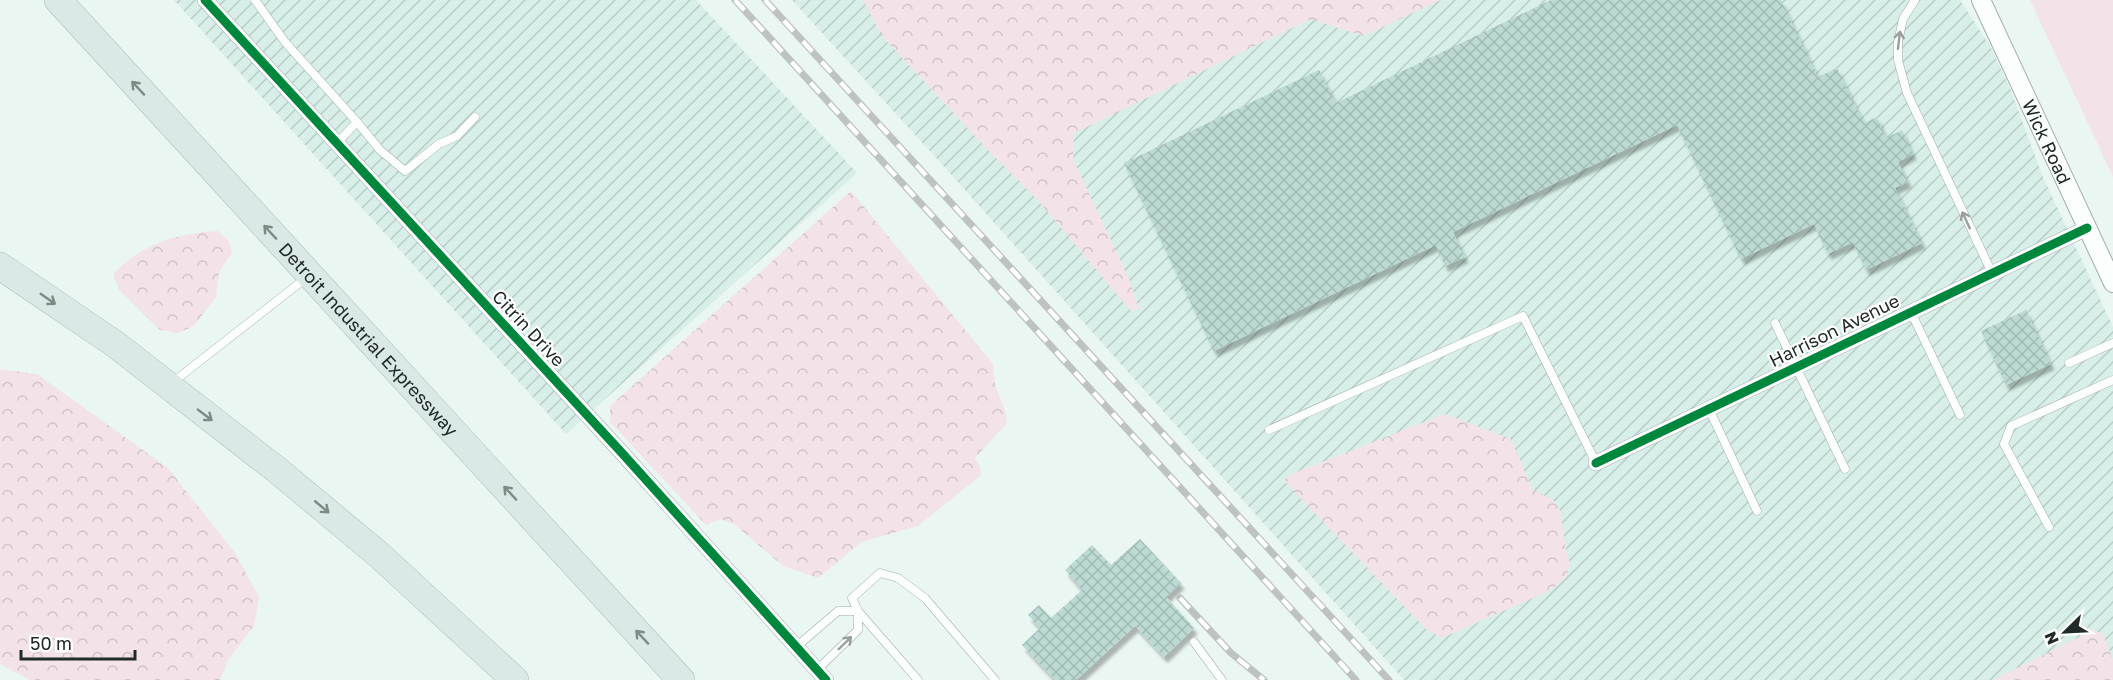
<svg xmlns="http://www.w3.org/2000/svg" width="2113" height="680" font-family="'Golos Text',sans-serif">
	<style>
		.industrial { fill: url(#industrial-furrows) }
		.green { fill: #f3e3e8 }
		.forest { fill: url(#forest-crowns) }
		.building { fill: url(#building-cross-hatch); filter: url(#shadow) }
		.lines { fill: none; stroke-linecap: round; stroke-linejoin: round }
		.service-casing { stroke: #a3adaa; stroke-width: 9 }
		.minor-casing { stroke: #a3adaa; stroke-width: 16 }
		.tertiary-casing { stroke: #a3adaa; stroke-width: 20 }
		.motorway-casing { stroke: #a8bcb7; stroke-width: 28 }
		.service { stroke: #fcfefd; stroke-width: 8 }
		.minor { stroke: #fcfefd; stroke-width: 15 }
		.tertiary { stroke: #fcfefd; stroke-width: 18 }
		.motorway { stroke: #dae9e5; stroke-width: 27 }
		.rail-casing { stroke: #bfc2c2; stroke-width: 7 }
		.rail { stroke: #fff; stroke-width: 4.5; stroke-dasharray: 14; stroke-linecap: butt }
		.cycleway-casing { stroke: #fff; stroke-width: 13 }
		.cycleway { stroke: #00873e; stroke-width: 9 }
		.oneway { stroke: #999f9d }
		.oneway2 { stroke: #7e8a86 }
		.labels { text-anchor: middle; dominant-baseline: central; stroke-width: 4.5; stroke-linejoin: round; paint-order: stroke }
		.street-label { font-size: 18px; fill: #212a28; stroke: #fff }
	</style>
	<defs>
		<pattern id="industrial-furrows" width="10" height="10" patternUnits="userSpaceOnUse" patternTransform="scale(1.5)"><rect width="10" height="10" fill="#d7efe8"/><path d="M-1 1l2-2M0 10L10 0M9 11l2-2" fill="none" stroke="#b8cdc7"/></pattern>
		<pattern id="forest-crowns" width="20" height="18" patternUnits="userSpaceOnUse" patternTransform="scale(1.5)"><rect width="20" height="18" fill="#f3e3e8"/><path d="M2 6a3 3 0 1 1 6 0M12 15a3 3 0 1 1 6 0" fill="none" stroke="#d0c3c7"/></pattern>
		<pattern id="building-cross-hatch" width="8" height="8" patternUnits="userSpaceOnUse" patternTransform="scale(1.5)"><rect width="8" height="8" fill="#bcdad3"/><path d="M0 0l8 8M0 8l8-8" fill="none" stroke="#a1bbb5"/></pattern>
		<filter id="shadow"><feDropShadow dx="3.5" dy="6" stdDeviation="1.5" flood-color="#0004"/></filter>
	</defs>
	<rect width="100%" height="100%" fill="#e9f6f2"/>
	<path class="industrial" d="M 174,0 L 696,0 L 857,173 L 566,434 Z
		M 792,0 L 1960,0 L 1990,46 L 2010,88 L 2042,175 L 2113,327 L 2113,680 L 1404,680 L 948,171 Z"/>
	<path class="green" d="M 2030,0 L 2113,0 L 2113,177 Z"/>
	<path class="forest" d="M 863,0 L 1441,0 L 1363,36 L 1311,19 L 1074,133 L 1073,159 L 1129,279 L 1139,309 L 1131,311 L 1035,197 L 986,148 L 882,36 Z
		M 851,191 L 993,364 L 995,384 L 1005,411 L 1007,423 L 975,458 L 981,470 L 980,476 L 918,526 L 862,542 L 818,578 L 783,566 L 734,524 L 720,519 L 706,525 L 610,422 L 610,406 Z
		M 218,231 L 229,241 L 232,253 L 219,272 L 216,297 L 194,326 L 177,333 L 160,330 L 119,290 L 113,274 C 144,243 174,234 218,231 Z
		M 0,369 L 37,374 L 168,468 L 235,553 L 259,597 L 254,626 L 228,660 L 220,680 L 30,680 L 0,664 Z
		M 1445,414 L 1511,439 L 1532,489 L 1553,500 L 1560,510 L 1566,550 L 1570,563 L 1566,578 L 1549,591 L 1442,638 L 1427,630 L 1283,480 L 1294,473 Z
		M 2093,630 L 2103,634 L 2113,660 L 2113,680 L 1993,680 Z"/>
	<path class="building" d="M 1551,0 L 1781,0 L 1818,77 L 1837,68 L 1864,123 L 1877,117 L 1886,138 L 1902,130 L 1913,154 L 1898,162 L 1908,182 L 1895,188 L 1922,243 L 1866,270 L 1853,242 L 1828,254 L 1814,224 L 1741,259 L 1677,125 L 1453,232 L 1465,257 L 1445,266 L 1436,245 L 1214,351 L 1124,163 L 1319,70 L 1336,103 Z
		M 2026,310 L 2051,364 L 2006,385 L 1981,331 Z
		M 1140,539 L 1181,583 L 1166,597 L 1194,628 L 1164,657 L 1135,626 L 1076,680 L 1055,680 L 1022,645 L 1040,628 L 1028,615 L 1039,605 L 1051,618 L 1082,590 L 1065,570 L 1092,545 L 1111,565 Z"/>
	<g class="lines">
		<defs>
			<path id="service" d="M 255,0 L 285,42 L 357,122 L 337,143
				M 1915,0 L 1903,19 L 1898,42 L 1898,60 L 1907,93 L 1992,273
				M 357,122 L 380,150 L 405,171 L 439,144 L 457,136 L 475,117
				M 1911,312 L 1960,415
				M 1775,323 L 1845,469
				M 2069,363 L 2113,343
				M 173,382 L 306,278
				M 1709,409 L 1757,511
				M 1269,430 L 1523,316 L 1596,463
				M 2049,527 L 2004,444 L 2011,426 L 2113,380
				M 1194,642 L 1222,680
				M 796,647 L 838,611 L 858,611
				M 817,670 L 858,630 L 858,611
				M 918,680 L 858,611 L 852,598 L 880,573 L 898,578 L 925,598 L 995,680"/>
			<path id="minor" d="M 205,0 L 622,453 L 826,680
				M 1596,463 L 2087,228"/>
			<g id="tertiary">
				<path id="s1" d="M 1981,0 L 2113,283"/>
			</g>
			<g id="motorway">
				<path id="s2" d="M 58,0 L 681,680"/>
				<path d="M 0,266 L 115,344 L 277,470 L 378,554 L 515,680"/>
			</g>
		</defs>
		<use href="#service" class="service-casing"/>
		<use href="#minor" class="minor-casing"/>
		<use href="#tertiary" class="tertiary-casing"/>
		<use href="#motorway" class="motorway-casing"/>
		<use href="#service" class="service"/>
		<use href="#minor" class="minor"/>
		<use href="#tertiary" class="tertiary"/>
		<use href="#motorway" class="motorway"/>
		<defs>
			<path id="rail" d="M 735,0 L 1356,680
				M 765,0 L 1389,680
				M 1180,598 L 1231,653 L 1264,680"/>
		</defs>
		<use href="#rail" class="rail-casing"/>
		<use href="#rail" class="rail"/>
		<defs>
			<path id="cycleway" d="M 205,0 L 622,453 L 826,680
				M 1596,463 L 2087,228"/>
		</defs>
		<use href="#cycleway" class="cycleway-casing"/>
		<use href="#cycleway" class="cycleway"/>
	</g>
	<defs><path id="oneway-shaft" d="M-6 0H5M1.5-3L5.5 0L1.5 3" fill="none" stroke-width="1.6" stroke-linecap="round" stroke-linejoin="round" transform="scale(1.5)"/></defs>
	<g class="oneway">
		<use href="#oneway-shaft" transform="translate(1899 40) rotate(-83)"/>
		<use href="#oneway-shaft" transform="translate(1966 220) rotate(-115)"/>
		<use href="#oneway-shaft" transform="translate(845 643) rotate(-44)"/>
	</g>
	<g class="oneway2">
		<use href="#oneway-shaft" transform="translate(138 88) rotate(-133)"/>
		<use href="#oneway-shaft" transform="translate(270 232) rotate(-133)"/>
		<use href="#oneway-shaft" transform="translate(48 299) rotate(35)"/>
		<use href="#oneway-shaft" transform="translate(205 415) rotate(37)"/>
		<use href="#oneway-shaft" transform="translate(510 493) rotate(-133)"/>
		<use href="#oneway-shaft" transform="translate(322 507) rotate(40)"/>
		<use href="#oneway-shaft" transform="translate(642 637) rotate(-133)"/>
	</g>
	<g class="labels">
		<g class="street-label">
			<text stroke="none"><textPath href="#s1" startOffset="156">Wick Road</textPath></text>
			<text transform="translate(529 328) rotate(47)">Citrin Drive</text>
			<text transform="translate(1834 330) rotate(-26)">Harrison Avenue</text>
			<text stroke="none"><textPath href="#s2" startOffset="460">Detroit Industrial Expressway</textPath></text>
		</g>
	</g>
	<g transform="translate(2065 632) rotate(246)" stroke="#ffffff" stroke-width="4.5" paint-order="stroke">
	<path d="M0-4.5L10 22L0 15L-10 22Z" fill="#212a28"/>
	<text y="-9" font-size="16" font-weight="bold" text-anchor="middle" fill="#212a28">N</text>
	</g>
	<path d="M21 650v9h114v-9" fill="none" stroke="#212a28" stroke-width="3"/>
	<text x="30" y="650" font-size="18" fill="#212a28" stroke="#ffffff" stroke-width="4.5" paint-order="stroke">50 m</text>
</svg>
